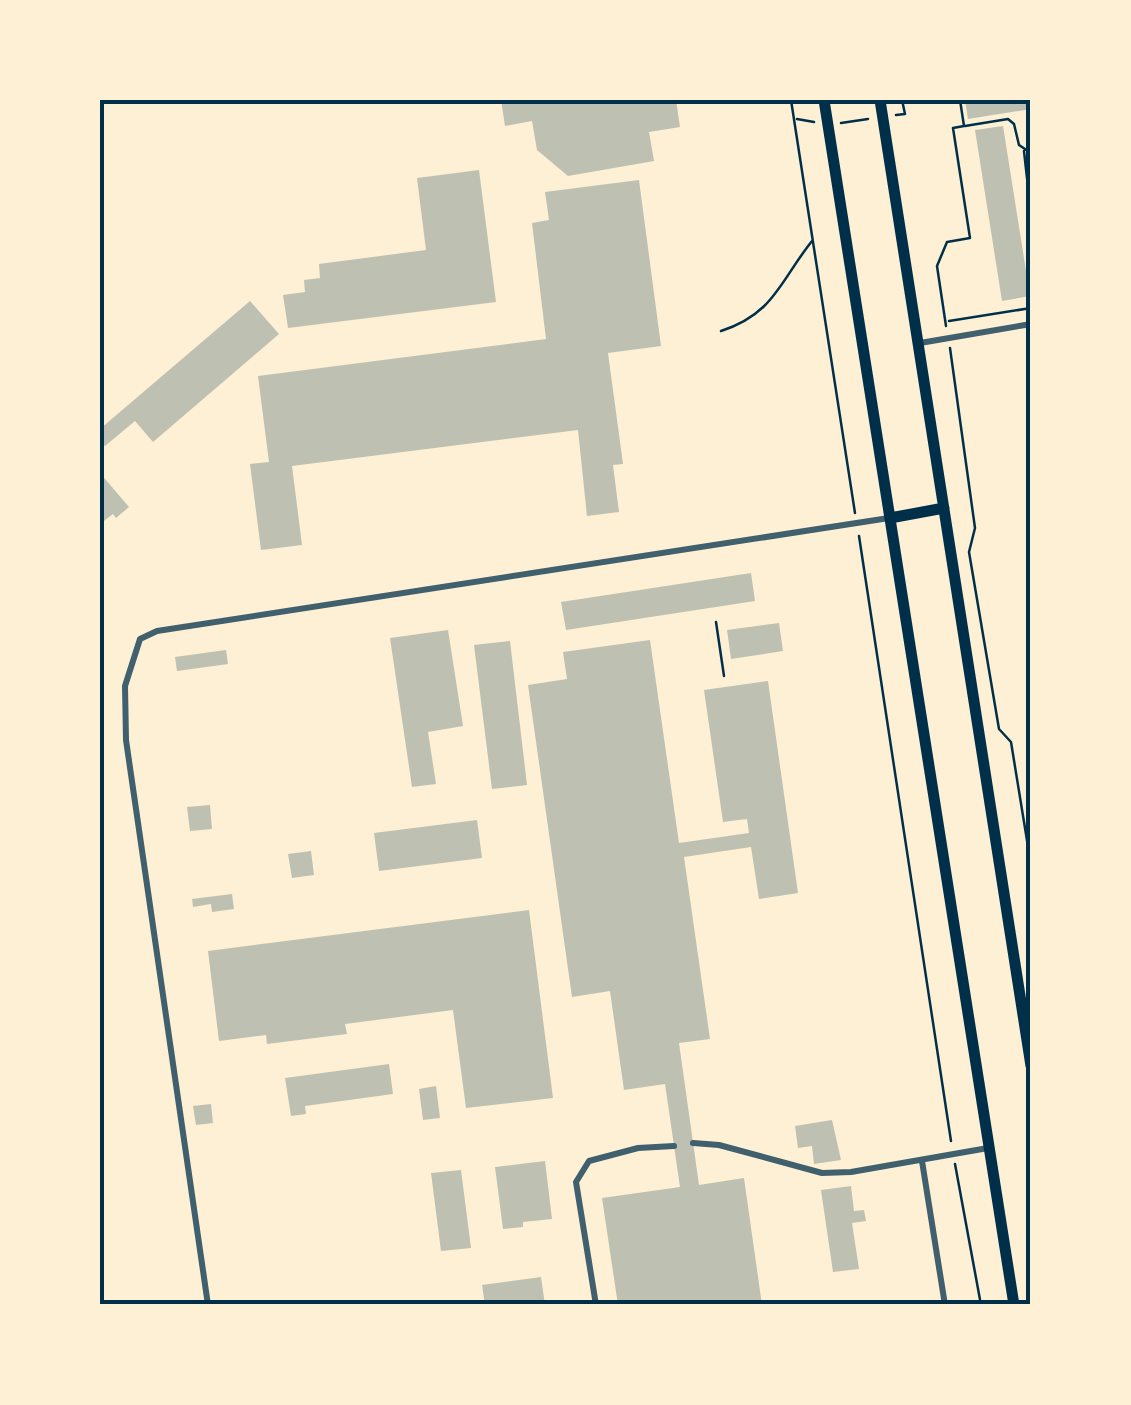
<svg xmlns="http://www.w3.org/2000/svg" width="1131" height="1405" font-family="Poppins,sans-serif">
	<style>
		.building { fill: #bec0b2 }
		.lines { fill: none; stroke-linecap: round; stroke-linejoin: round }
		.path { stroke: #003049; stroke-width: 2.5 }
		.minor { stroke: #3f606c; stroke-width: 6 }
		.primary { stroke: #003049; stroke-width: 11 }
		.neatline { fill: none; stroke: #003049; stroke-width: 4 }
	</style>
	<rect width="100%" height="100%" fill="#fdf0d5"/>
	<path class="building" d="M 501,100 L 676,100 L 680,127 L 649,132 L 654,161 L 568,176 L 537,150 L 532,121 L 505,126 Z
		M 965,100 L 1031,100 L 1031,109 L 968,119 Z
		M 1003,126 L 1030,296 L 1002,301 L 975,130 Z
		M 479,170 L 496,302 L 288,328 L 283,295 L 305,292 L 304,280 L 320,278 L 319,264 L 426,250 L 417,178 Z
		M 639,180 L 661,346 L 608,353 L 623,464 L 613,465 L 619,512 L 587,516 L 578,430 L 292,466 L 302,545 L 261,550 L 250,464 L 269,462 L 258,376 L 546,339 L 532,223 L 549,220 L 545,192 Z
		M 250,301 L 279,334 L 153,442 L 135,421 L 105,446 L 100,441 L 100,429 Z
		M 100,473 L 129,507 L 116,518 L 113,514 L 100,524 Z
		M 751,573 L 755,601 L 566,630 L 561,602 Z
		M 779,623 L 783,651 L 731,659 L 727,630 Z
		M 448,630 L 463,726 L 428,732 L 436,784 L 412,787 L 390,638 Z
		M 650,640 L 679,843 L 749,833 L 747,819 L 723,822 L 704,690 L 768,681 L 798,893 L 759,899 L 751,847 L 684,857 L 710,1039 L 679,1043 L 699,1185 L 744,1178 L 762,1305 L 618,1305 L 602,1198 L 680,1187 L 665,1084 L 624,1090 L 610,991 L 572,997 L 528,685 L 567,679 L 563,652 Z
		M 510,641 L 527,785 L 492,789 L 474,645 Z
		M 226,650 L 228,664 L 177,671 L 175,657 Z
		M 210,805 L 212,829 L 190,831 L 187,807 Z
		M 477,820 L 482,858 L 379,871 L 374,833 Z
		M 311,851 L 314,875 L 292,878 L 288,854 Z
		M 232,894 L 234,909 L 212,912 L 211,904 L 193,907 L 192,899 Z
		M 529,910 L 553,1098 L 466,1108 L 453,1010 L 345,1024 L 347,1034 L 267,1044 L 266,1035 L 219,1041 L 208,951 Z
		M 389,1064 L 393,1094 L 305,1106 L 306,1114 L 291,1116 L 285,1078 Z
		M 436,1086 L 440,1118 L 423,1120 L 419,1089 Z
		M 211,1104 L 213,1123 L 196,1125 L 193,1106 Z
		M 832,1120 L 841,1160 L 814,1164 L 812,1146 L 798,1148 L 795,1126 Z
		M 545,1161 L 552,1219 L 523,1222 L 523,1227 L 503,1229 L 495,1167 Z
		M 461,1170 L 471,1248 L 441,1251 L 431,1173 Z
		M 851,1186 L 854,1211 L 864,1210 L 866,1221 L 852,1223 L 859,1269 L 833,1272 L 821,1190 Z
		M 541,1277 L 545,1305 L 485,1305 L 482,1285 Z"/>
	<g class="lines">
		<path class="path" d="M 791,100 L 855,513
			M 896,115 L 905,114 L 902,100
			M 797,119 L 814,122
			M 841,123 L 868,119
			M 965,126 L 1008,119 L 1014,124 L 1019,145 L 1031,153
			M 1024,151 L 1031,214
			M 949,321 L 1031,308
			M 946,326 L 937,266 L 947,242 L 970,238 L 953,128 L 964,126 L 960,100
			M 721,331 C 774,314 780,281 812,241
			M 950,348 L 975,528 L 969,552 L 999,729 L 1011,742 L 1031,865
			M 859,536 L 951,1141
			M 716,622 L 724,676
			M 955,1164 L 981,1305"/>
		<path class="minor" d="M 920,343 L 1031,324
			M 693,1143 L 719,1145 L 822,1173 L 851,1172 L 988,1148
			M 922,1161 L 945,1305
			M 208,1305 L 126,740 L 125,686 L 140,639 L 157,631 L 889,518
			M 596,1305 L 576,1182 L 589,1161 L 638,1148 L 674,1146"/>
		<path class="primary" d="M 824,100 L 1014,1305
			M 880,100 L 1031,1066
			M 890,518 L 944,508"/>
	</g>
	<rect width="1131" height="1405" fill="none" stroke="#fdf0d5" stroke-width="205"/>
	<rect x="102" y="102" width="926" height="1200" class="neatline"/>
</svg>
